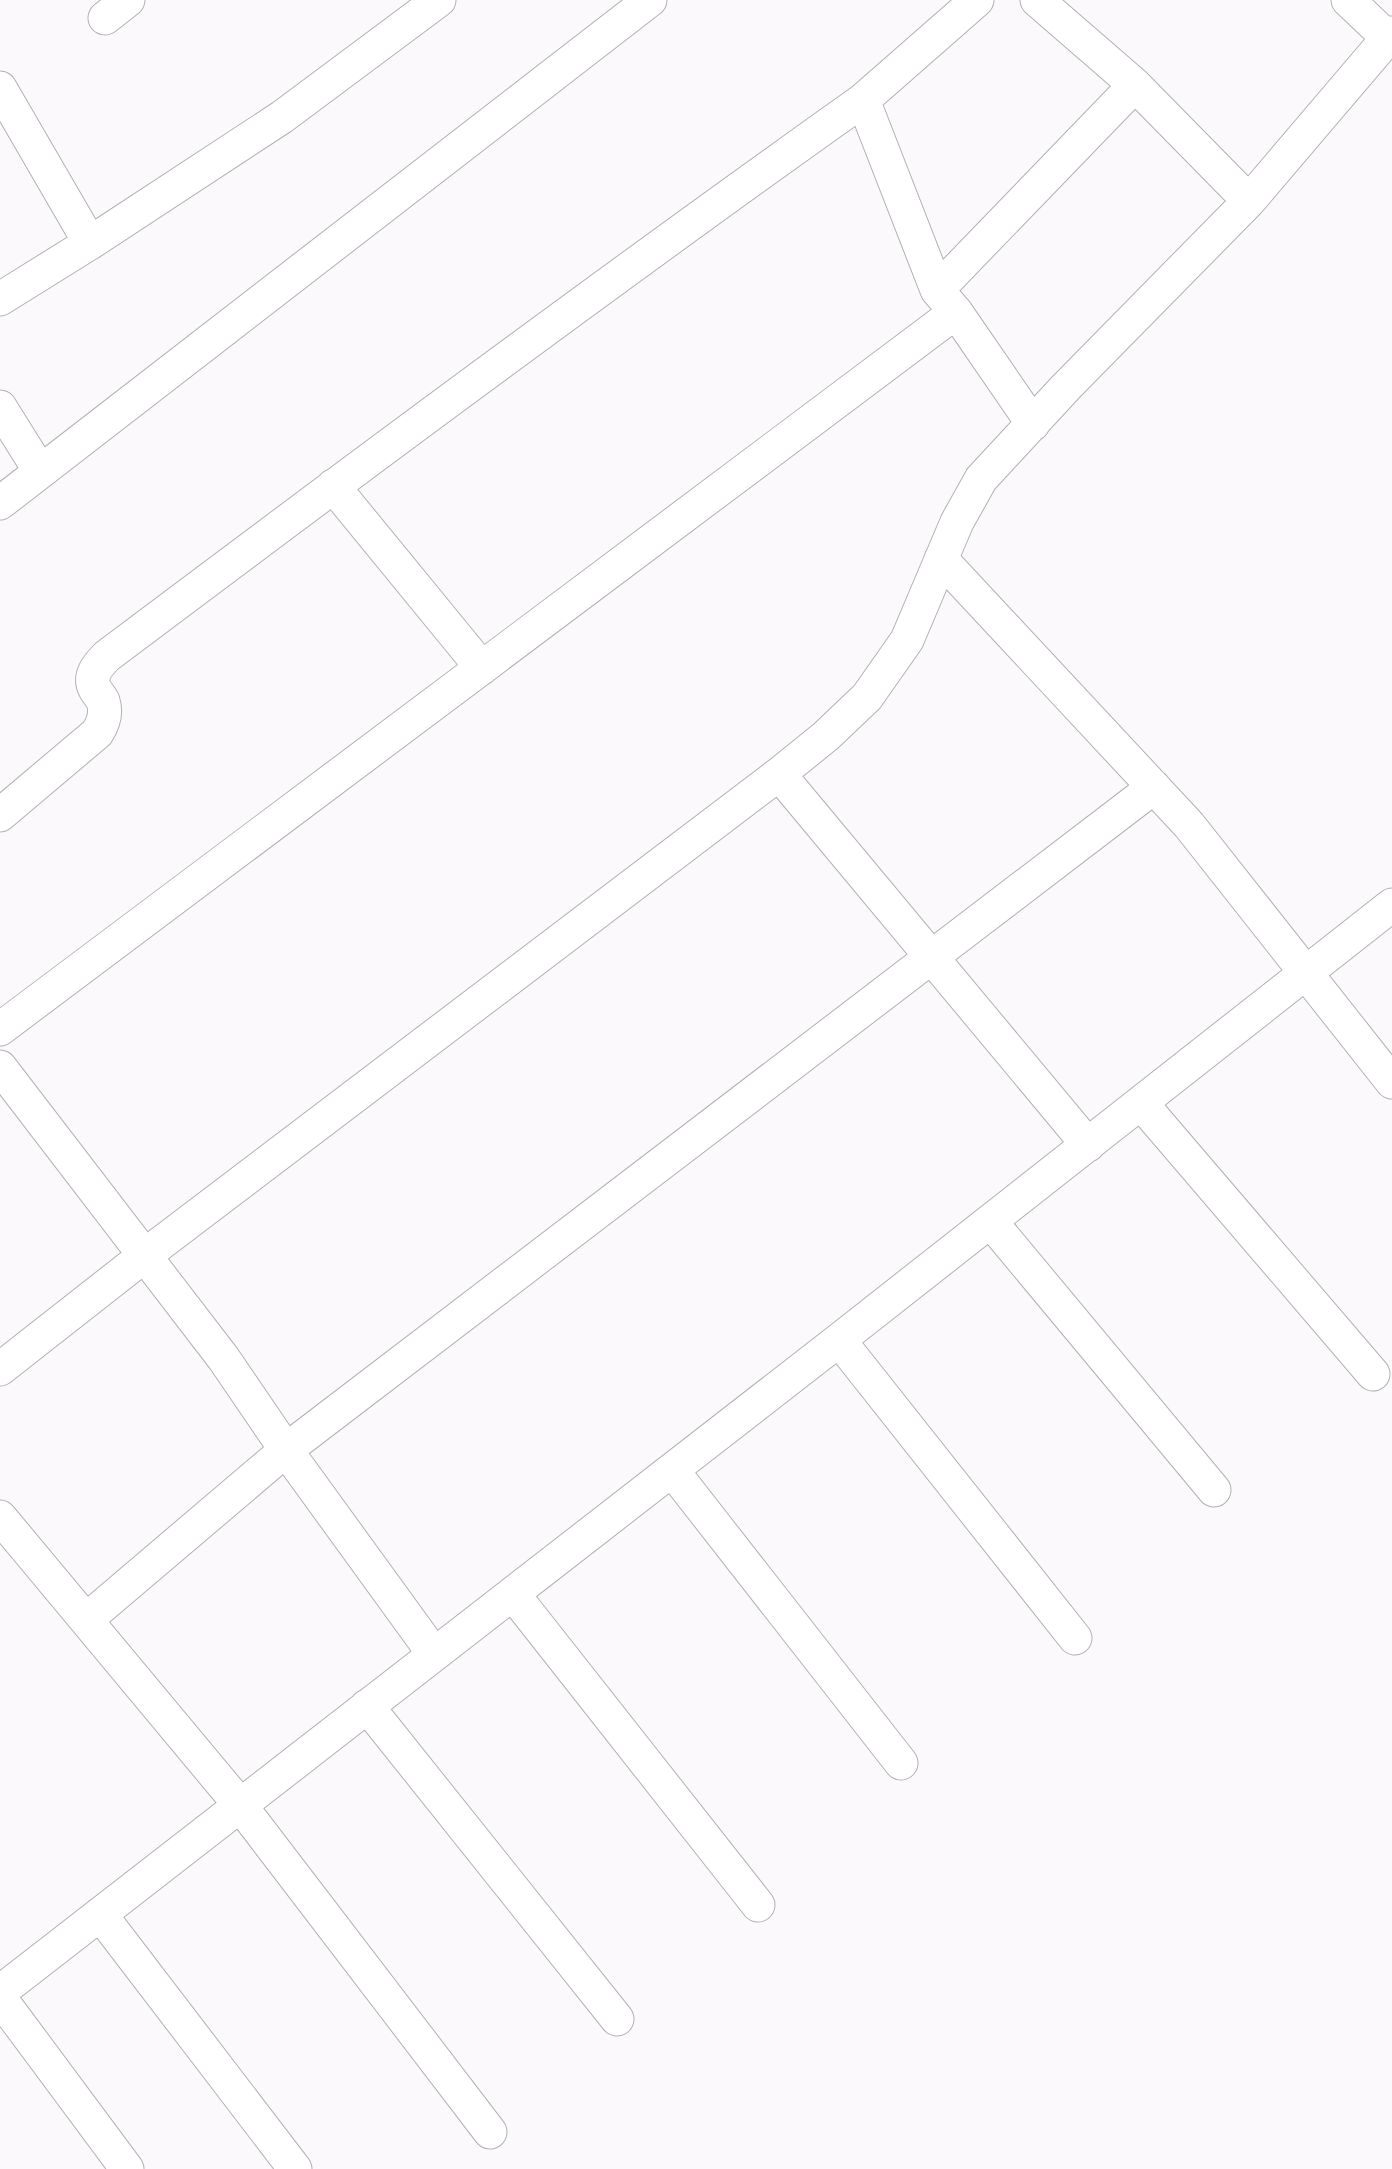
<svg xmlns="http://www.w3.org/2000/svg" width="1392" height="2169" font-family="Signika,sans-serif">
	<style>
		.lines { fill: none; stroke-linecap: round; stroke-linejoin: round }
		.minor-casing { stroke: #b2b0b3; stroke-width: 35 }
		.minor { stroke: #fff; stroke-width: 33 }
	</style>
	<rect width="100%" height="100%" fill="#fbf9fc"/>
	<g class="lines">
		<defs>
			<path id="minor" d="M 1037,0 L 1135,85 L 1249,201
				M 1348,0 L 1388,38
				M 105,18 L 128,0
				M 0,88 L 90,243
				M 863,100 L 977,0
				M 937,290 L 1135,85
				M 0,299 L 90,243 L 282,117 L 439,0
				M 0,407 L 40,471
				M 333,486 L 482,668
				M 0,503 L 650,0
				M 941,559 L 1189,825 L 1392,1082
				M 779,774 L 1088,1145
				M 0,815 L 97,733 C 103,724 107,713 103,701 C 101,697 97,693 95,689 C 88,676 98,665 107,656 C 357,468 608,281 863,100 L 937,290 L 956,312 L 1033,424
				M 0,1029 L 956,312
				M 0,1067 L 224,1359 L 286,1450 L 434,1654
				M 1141,1103 L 1373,1374
				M 991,1222 L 1214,1490
				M 839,1340 L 1075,1638
				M 0,1369 L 144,1256 L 779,774 L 826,736 L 867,697 L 907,640 L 957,522 L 981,479 L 1066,387 L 1249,201 L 1392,33
				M 672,1470 L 901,1763
				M 0,1517 L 240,1805 L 490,2132
				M 513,1594 L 758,1905
				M 86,1620 L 286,1450 L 1154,787
				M 367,1706 L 617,2019
				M 100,1914 L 295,2169
				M 0,1992 L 839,1340 L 1392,905
				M 0,1998 L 127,2169"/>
		</defs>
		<use href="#minor" class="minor-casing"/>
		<use href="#minor" class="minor"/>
	</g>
</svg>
